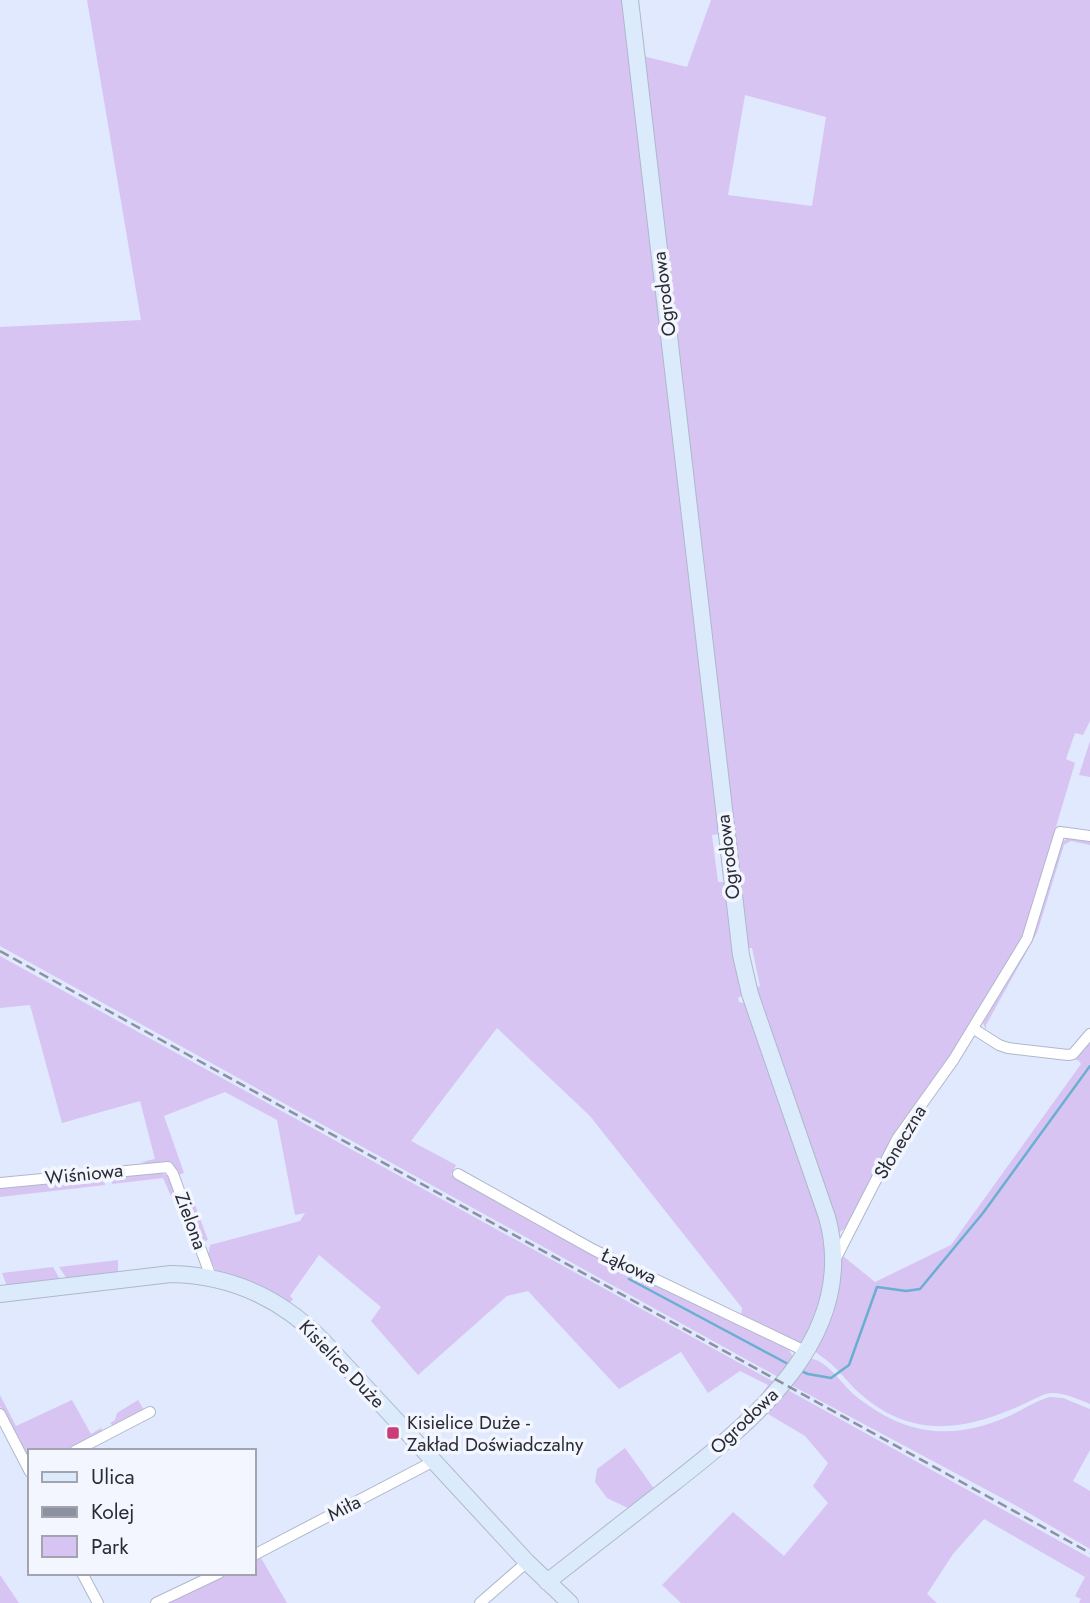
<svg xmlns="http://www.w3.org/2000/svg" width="1090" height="1603" font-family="Jost,sans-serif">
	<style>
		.green { fill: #d7c4f3; fill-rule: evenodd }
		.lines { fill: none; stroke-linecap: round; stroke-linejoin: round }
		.stream { stroke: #6bafd0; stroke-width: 2.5 }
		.street-casing { stroke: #afb8cb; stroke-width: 12 }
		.secondary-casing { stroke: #afb8cb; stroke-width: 18 }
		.street { stroke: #fff; stroke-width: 10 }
		.secondary { stroke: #dcebfb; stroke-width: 16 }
		.rail { stroke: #8b91a0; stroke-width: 2.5; stroke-dasharray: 10 5; stroke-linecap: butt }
		.poi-dot { fill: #c83e77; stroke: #f3f6fe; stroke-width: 2.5 }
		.labels { text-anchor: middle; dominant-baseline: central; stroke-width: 7; stroke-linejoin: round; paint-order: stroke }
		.street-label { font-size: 19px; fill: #292c34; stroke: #f3f6fe }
		.poi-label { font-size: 19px; fill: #292c34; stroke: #f3f6fe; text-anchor: start }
	</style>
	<rect width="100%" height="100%" fill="#e0e9fd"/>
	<path class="green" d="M 87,0 L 625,0 L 720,834 L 712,835 L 718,882 L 725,882 L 743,995 L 738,998 L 739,1002 L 748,1004 L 823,1224 L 828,1281 L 804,1341 L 797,1344 L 741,1316 L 742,1308 L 590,1116 L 497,1028 L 411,1141 L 456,1165 L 451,1175 L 594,1255 L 788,1348 L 793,1357 L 780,1378 L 0,946 L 0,327 L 141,320 Z
		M 711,0 L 1090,0 L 1090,721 L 1083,735 L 1075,733 L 1066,759 L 1075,763 L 1023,937 L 957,1049 L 893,1138 L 845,1228 L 840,1232 L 834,1227 L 752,989 L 760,986 L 752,948 L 744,948 L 639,55 L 687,67 ZM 745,95 L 826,117 L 812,206 L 728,195 Z
		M 1090,741 L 1090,777 L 1079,775 Z
		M 1067,838 L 1090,840 L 1090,845 L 1071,841 L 1064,845 L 1037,933 L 986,1025 L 986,1030 L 983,1023 L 1024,953 L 1060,844 Z
		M 0,956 L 776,1383 L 751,1411 L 768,1385 L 740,1371 L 708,1393 L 681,1352 L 619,1389 L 528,1291 L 507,1296 L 418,1375 L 371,1321 L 381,1307 L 319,1255 L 290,1296 L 293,1299 L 289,1304 L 244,1279 L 216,1271 L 208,1255 L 210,1245 L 300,1221 L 305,1213 L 295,1215 L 277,1120 L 225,1092 L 164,1116 L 184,1173 L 178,1175 C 171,1156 157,1166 141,1162 L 155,1159 L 140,1101 L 62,1123 L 30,1005 L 0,1008 Z
		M 1090,1040 L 1090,1404 C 1044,1385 1052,1393 1010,1410 C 957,1432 910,1435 864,1397 C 851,1387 842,1373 830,1363 C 824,1358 818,1354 813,1350 C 821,1330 832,1311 837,1290 C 840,1279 838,1266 843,1256 L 875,1282 L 951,1245 L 1081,1064 L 1079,1061 L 1073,1058 Z
		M 157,1171 L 168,1176 L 171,1180 L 183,1211 L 178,1212 L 163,1178 L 112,1184 L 111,1176 Z
		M 105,1177 L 105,1185 L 0,1197 L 0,1187 Z
		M 191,1194 L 208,1240 L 202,1242 L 186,1196 Z
		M 118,1260 L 118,1273 L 67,1279 L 59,1267 Z
		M 53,1267 L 61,1281 L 8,1289 L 2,1273 Z
		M 808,1358 C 829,1360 841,1385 857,1397 C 905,1435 950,1441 1007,1417 C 1021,1411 1035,1401 1050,1397 L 1063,1398 L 1090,1409 L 1090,1450 L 1073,1481 L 1090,1491 L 1090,1549 L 1015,1505 L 789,1384 Z
		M 786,1389 L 1090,1558 L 1090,1603 L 1079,1603 L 1081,1599 L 1075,1596 L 1085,1577 L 984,1519 L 953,1554 L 927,1594 L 937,1603 L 681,1603 L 662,1585 L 733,1512 L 784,1556 L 828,1503 L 813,1486 L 828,1463 L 805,1436 L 768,1414 Z
		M 0,1395 L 16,1426 L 72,1400 L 91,1434 L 101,1428 L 103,1433 L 68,1451 L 30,1451 L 30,1462 L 0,1406 Z
		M 138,1400 L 144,1410 L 114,1427 L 110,1423 L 115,1420 L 117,1413 Z
		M 625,1448 L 655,1490 L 630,1509 L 607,1498 L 595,1482 L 597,1469 Z
		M 261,1558 L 287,1603 L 166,1603 L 229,1573 L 254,1573 L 254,1562 Z
		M 0,1575 L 19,1603 L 0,1603 Z"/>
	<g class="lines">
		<path class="stream" d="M 629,1279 L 790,1365
			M 799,1370 L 808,1374 L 831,1378 L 849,1365 L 877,1287 L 906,1291 L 920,1289 L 983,1213 L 1090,1066"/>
		<defs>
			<path id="street" d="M 974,1029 L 999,1045 L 1008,1048 L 1068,1055 L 1073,1054 L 1090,1034
				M 458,1174 L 594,1250 L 805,1351
				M 0,1183 L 168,1167 L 173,1174 L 211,1277
				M 835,1260 L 897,1139 L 954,1059 L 1027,939 L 1060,832 L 1090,836
				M 0,1414 L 30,1472
				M 75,1451 L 150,1412
				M 254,1555 L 434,1461
				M 82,1573 L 98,1603
				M 156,1603 L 219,1573
				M 480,1603 L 527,1562"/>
			<path id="secondary" d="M 0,1294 L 171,1274 C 230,1275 279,1297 321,1339 L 527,1562 L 570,1603
				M 547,1582 C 587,1551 626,1520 666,1489 C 749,1424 861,1338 827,1217 L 750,994 L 741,955 L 630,0"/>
		</defs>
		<use href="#street" class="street-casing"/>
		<use href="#secondary" class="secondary-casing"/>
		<use href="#street" class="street"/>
		<use href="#secondary" class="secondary"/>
		<path class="rail" d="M 0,951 L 1090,1553"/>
	</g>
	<rect class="poi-dot" x="386" y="1426" width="14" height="14" rx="3.5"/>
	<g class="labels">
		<g class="street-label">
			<text transform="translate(664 294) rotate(-97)">Ogrodowa</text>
			<text transform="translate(728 857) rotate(-97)">Ogrodowa</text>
			<text transform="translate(900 1142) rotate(-59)">Słoneczna</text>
			<text transform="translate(84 1174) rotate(-6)">Wiśniowa</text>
			<text transform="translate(191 1221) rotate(70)">Zielona</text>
			<text transform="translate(629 1266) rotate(25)">Łąkowa</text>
			<text transform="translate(342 1364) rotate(46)">Kisielice Duże</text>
			<text transform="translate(744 1421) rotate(-44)">Ogrodowa</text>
			<text transform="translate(344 1508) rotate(-27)">Miła</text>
		</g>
		<g class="poi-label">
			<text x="407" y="1422">Kisielice Duże -<tspan x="407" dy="22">Zakład Doświadczalny</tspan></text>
		</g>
	</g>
	<rect x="28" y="1449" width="228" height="126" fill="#f3f6fe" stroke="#a2a5ad" stroke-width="2"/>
	<rect x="42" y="1472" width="35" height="10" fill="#dcebfb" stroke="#a2a5ad" stroke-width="2"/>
	<text x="91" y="1484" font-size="21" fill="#292c34">Ulica</text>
	<rect x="42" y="1507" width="35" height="10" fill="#8b91a0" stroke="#a2a5ad" stroke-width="2"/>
	<text x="91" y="1519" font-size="21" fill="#292c34">Kolej</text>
	<rect x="42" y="1536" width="35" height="21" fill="#d7c4f3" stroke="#a2a5ad" stroke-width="2"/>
	<text x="91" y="1554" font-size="21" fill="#292c34">Park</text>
</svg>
